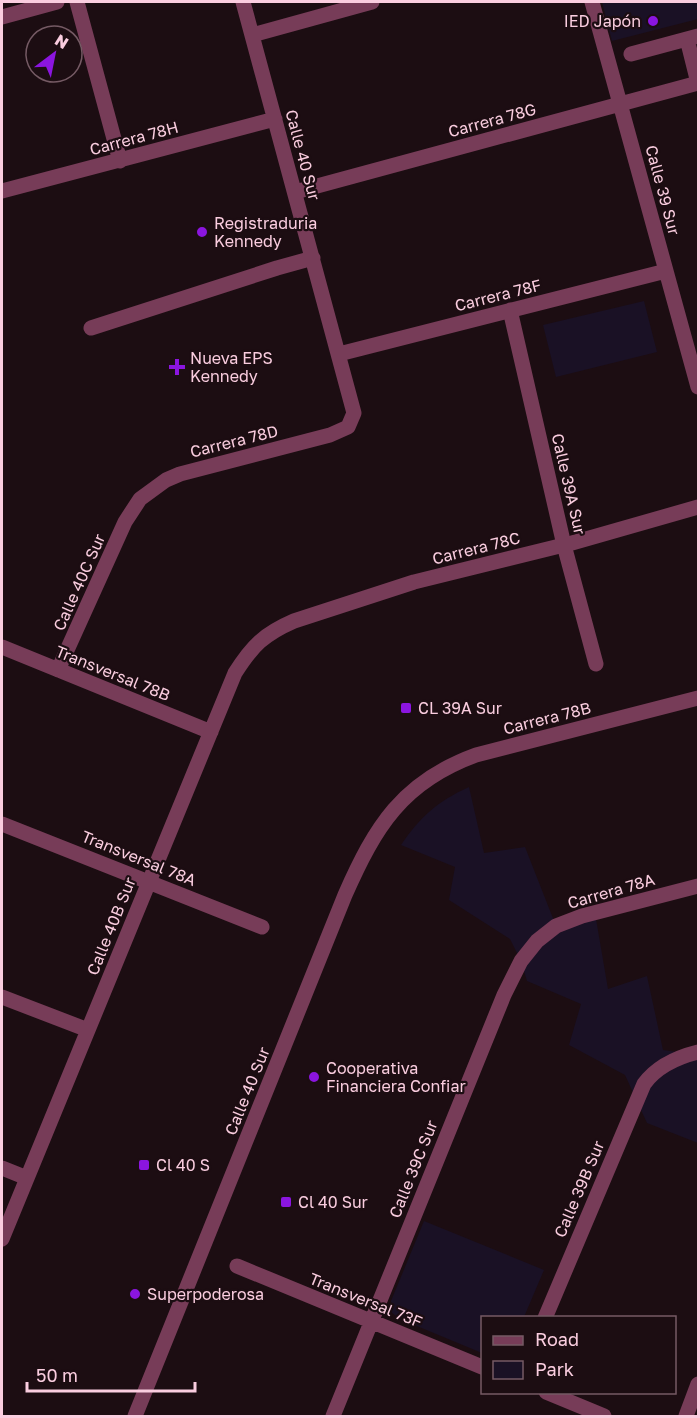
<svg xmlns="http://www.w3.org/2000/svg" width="700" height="1418" font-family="'Golos Text',sans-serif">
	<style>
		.green { fill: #1a1125 }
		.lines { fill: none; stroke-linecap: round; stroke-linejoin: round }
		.minor { stroke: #773c58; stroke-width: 15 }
		.poi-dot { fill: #8b15df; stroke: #1c0d12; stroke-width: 2 }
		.labels { text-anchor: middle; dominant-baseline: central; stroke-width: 4.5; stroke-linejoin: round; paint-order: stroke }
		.poi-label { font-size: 16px; fill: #facddf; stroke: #1c0d12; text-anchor: start }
		.street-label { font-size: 16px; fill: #facddf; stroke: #1c0d12 }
	</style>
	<rect width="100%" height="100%" fill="#1c0d12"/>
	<path class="green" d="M 602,2 L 698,2 L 698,19 L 612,41 Z
		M 644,301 L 657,352 L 556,377 L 543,325 Z
		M 469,787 L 484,853 L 525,847 L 556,926 L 595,913 L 608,989 L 647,976 L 663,1050 L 698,1055 L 698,1143 L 647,1123 L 625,1075 L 569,1045 L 581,1004 L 527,981 L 521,961 L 510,939 L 449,900 L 455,867 L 401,845 C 420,817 438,801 469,787 Z
		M 424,1221 L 544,1270 L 524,1317 L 482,1318 L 482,1353 L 400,1319 L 391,1312 L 391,1301 Z"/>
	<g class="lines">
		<path class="minor" d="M 77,2 L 120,161
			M 592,2 L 698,387
			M 2,17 L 57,2
			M 252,35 L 372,2
			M 687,39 L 698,83
			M 631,54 L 698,36
			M 2,191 L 275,119
			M 295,192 L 698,83
			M 510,310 L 564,545 L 596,664
			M 91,328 L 277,268 L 313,258
			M 339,354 L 666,271
			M 2,647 L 211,732
			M 58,670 L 125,522 L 140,499 L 166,480 L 180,474 L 330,435 L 348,427 L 354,413 L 243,2
			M 2,824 L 262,927
			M 2,997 L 88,1030
			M 2,1168 L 27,1178
			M 2,1239 L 235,673 C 252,646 264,634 294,621 L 414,582 L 572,543 L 698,507
			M 237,1266 L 482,1367
			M 545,1318 L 644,1084 C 657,1066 678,1057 698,1052
			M 546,1392 L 604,1416
			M 135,1416 L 345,895 C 375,827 402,782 476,755 L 698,698
			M 333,1416 L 504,995 L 521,961 L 537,941 L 556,926 L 582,916 L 698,886
			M 686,1416 L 698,1384"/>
	</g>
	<g class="poi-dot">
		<circle cx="653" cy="21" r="6"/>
		<circle cx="202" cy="232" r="6"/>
		<path d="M174 358h6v6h6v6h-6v6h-6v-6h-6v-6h6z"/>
		<rect x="400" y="702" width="12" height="12" rx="3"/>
		<circle cx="314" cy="1077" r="6"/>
		<rect x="138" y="1159" width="12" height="12" rx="3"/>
		<rect x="280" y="1196" width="12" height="12" rx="3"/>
		<circle cx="135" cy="1294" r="6"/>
	</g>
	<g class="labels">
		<g class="poi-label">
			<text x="641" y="21" text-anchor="end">IED Japón</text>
			<text x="214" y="223">Registraduria<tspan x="214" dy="18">Kennedy</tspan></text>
			<text x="190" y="358">Nueva EPS<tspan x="190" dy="18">Kennedy</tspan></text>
			<text x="418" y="708">CL 39A Sur</text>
			<text x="326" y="1068">Cooperativa<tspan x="326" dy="18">Financiera Confiar</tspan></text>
			<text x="156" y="1165">Cl 40 S</text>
			<text x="298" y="1202">Cl 40 Sur</text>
			<text x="147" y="1294">Superpoderosa</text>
		</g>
		<g class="street-label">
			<text transform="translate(492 120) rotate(-15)">Carrera 78G</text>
			<text transform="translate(134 138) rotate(-15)">Carrera 78H</text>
			<text transform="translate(303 155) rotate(75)">Calle 40 Sur</text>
			<text transform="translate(663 190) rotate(75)">Calle 39 Sur</text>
			<text transform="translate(498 295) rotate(-14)">Carrera 78F</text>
			<text transform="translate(234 441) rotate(-14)">Carrera 78D</text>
			<text transform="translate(569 484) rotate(77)">Calle 39A Sur</text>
			<text transform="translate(476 548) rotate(-14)">Carrera 78C</text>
			<text transform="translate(79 582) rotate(-66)">Calle 40C Sur</text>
			<text transform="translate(113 673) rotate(22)">Transversal 78B</text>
			<text transform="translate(547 718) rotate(-14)">Carrera 78B</text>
			<text transform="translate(139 858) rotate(22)">Transversal 78A</text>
			<text transform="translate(611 891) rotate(-16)">Carrera 78A</text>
			<text transform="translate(111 926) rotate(-68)">Calle 40B Sur</text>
			<text transform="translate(247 1091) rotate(-68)">Calle 40 Sur</text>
			<text transform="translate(413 1169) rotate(-68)">Calle 39C Sur</text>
			<text transform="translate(579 1189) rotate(-67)">Calle 39B Sur</text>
			<text transform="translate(366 1300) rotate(22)">Transversal 73F</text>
		</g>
	</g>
	<rect width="700" height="1418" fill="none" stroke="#facddf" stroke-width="6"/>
	<rect x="481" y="1316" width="195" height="78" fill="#1c0d12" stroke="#755a64" stroke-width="1.5"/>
	<rect x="493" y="1336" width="30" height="9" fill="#773c58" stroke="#755a64" stroke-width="1.5"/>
	<text x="535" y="1346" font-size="18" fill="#facddf">Road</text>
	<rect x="493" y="1361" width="30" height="18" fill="#1a1125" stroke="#755a64" stroke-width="1.5"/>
	<text x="535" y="1376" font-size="18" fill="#facddf">Park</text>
	<g transform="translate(54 54) rotate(32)"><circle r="28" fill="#1c0d12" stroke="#755a64" stroke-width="1.5"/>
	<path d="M0-4.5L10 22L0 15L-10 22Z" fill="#8b15df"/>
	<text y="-9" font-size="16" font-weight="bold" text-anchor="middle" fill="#facddf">N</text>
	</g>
	<path d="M27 1382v9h168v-9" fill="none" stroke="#facddf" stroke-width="3"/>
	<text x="36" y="1382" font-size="18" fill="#facddf" stroke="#1c0d12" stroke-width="4.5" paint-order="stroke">50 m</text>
</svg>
